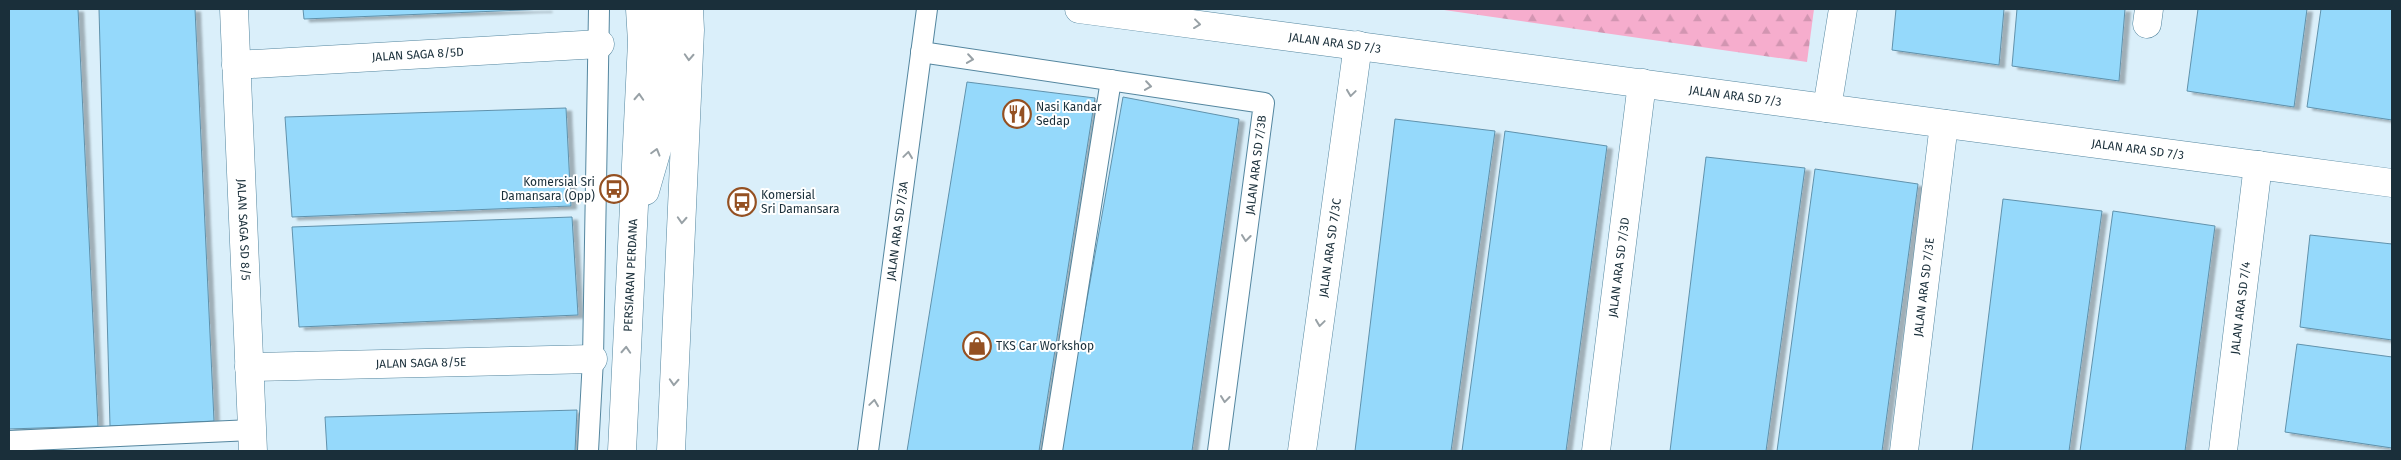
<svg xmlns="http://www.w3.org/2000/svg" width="2401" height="460" font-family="'Fira Sans',sans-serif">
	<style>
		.forest { fill: url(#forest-firs) }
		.building { fill: #95d9fb; stroke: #6092ac; filter: url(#shadow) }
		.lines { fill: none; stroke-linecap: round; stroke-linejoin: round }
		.lane-casing { stroke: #54869f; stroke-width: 22 }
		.street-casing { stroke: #54869f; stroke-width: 29 }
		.secondary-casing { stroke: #54869f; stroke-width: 29 }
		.lane { stroke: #fff; stroke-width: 20 }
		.street { stroke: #fff; stroke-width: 28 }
		.secondary { stroke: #fff; stroke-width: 28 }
		.oneway { stroke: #98a1a6 }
		.labels { text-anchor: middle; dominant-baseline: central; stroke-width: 4; stroke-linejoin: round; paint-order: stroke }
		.street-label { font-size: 12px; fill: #1a2f3a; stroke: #fff }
		.poi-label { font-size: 12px; fill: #1a2f3a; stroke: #fff; text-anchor: start }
	</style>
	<defs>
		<pattern id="forest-firs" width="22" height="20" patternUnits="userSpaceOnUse" patternTransform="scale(1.25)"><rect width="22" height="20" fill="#f6adcd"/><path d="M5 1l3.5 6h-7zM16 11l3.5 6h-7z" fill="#d295b1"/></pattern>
		<filter id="shadow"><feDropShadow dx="5.5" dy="3" stdDeviation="1" flood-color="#0004"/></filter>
	</defs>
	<rect width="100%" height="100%" fill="#daeffa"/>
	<path class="forest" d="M 1437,9 L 1814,9 L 1807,62 Z"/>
	<path class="building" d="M 9,9 L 78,9 L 98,426 L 9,429 Z
		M 99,9 L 195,9 L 214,421 L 110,426 Z
		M 303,9 L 547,9 L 304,19 Z
		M 1896,9 L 2004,9 L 1999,65 L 1892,50 Z
		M 2017,9 L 2125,9 L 2119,81 L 2012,66 Z
		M 2198,9 L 2307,9 L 2294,107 L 2187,91 Z
		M 2321,9 L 2392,9 L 2392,120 L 2307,107 Z
		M 967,82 L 1095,98 L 1039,451 L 907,451 Z
		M 1123,97 L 1239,119 L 1192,451 L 1060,451 Z
		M 566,108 L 571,206 L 292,217 L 285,117 Z
		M 1395,119 L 1495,131 L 1451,451 L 1355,451 Z
		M 1505,131 L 1607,146 L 1566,451 L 1462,451 Z
		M 1706,157 L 1805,168 L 1766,451 L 1670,451 Z
		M 1815,169 L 1918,184 L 1882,451 L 1777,451 Z
		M 2003,199 L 2102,211 L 2069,451 L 1972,451 Z
		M 2113,211 L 2215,226 L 2185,451 L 2080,451 Z
		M 572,217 L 578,315 L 299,327 L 292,227 Z
		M 2310,235 L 2392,244 L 2392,340 L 2300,327 Z
		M 2297,344 L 2392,357 L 2392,448 L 2285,432 Z
		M 577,410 L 575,451 L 327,451 L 325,417 Z"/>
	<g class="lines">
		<defs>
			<g id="lane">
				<path d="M 921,52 L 1264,103 L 1218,451"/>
				<path d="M 9,441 L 252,430"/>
				<path d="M 588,451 L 593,359 L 599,9"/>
				<path id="s1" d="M 868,451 L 927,9"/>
				<path d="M 1052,451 L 1111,80"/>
			</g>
			<g id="street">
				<path id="s2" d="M 234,9 L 253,451"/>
				<path id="s3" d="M 1079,9 L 2392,183"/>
				<path d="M 2147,24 L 2149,9"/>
				<path id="s4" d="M 236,65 L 600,44"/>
				<path d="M 1827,108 L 1843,9"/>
				<path id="s5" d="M 249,367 L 593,359"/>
				<path id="s6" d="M 1302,451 L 1358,45"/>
				<path id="s7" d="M 1596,451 L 1642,83"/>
				<path id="s8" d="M 1904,451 L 1944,124"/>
				<path id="s9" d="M 2223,451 L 2258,165"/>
			</g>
			<g id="secondary">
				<path d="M 645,191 L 662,132 L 666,9"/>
				<path id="s10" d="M 622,451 L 642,42 L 640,9"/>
				<path d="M 671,451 L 690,30 L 689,9"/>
			</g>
		</defs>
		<use href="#lane" class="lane-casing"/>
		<use href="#street" class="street-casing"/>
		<use href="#secondary" class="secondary-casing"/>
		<use href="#lane" class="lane"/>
		<use href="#street" class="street"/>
		<use href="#secondary" class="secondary"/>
	</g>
	<defs><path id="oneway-chevron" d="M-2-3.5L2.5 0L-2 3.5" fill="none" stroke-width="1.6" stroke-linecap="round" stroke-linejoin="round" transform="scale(1.25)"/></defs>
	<g class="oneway">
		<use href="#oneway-chevron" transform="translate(1197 24) rotate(7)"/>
		<use href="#oneway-chevron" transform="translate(689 57) rotate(93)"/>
		<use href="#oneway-chevron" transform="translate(970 59) rotate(8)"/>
		<use href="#oneway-chevron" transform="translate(1148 86) rotate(8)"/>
		<use href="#oneway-chevron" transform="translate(1351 93) rotate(98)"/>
		<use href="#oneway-chevron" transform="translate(639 97) rotate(-87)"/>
		<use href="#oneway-chevron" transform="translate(656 152) rotate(-74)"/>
		<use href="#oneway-chevron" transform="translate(908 155) rotate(-82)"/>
		<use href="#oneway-chevron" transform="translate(682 220) rotate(93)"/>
		<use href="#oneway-chevron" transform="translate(1246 238) rotate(97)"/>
		<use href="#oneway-chevron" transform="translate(1320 323) rotate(98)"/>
		<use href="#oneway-chevron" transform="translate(626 350) rotate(-87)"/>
		<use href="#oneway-chevron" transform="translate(674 382) rotate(93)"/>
		<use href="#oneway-chevron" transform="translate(1225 399) rotate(97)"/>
		<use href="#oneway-chevron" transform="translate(874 403) rotate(-82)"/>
	</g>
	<defs>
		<symbol id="restaurant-ring" viewBox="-11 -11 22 22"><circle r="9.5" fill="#fff" stroke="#945022" stroke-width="1.5"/><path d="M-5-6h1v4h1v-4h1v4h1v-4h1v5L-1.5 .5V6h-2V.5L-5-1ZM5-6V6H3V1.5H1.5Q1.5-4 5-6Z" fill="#945022"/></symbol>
		<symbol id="bus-ring" viewBox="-11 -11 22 22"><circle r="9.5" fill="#fff" stroke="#945022" stroke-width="1.5"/><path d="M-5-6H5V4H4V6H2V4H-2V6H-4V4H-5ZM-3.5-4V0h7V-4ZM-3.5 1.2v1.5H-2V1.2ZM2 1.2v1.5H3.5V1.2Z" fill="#945022"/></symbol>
		<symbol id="shop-ring" viewBox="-11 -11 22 22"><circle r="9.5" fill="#fff" stroke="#945022" stroke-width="1.5"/><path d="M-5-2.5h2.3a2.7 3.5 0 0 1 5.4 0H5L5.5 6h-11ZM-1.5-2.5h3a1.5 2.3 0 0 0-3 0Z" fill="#945022"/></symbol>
	</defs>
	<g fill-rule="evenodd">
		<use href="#restaurant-ring" x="1001" y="98" width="32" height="32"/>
		<use href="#bus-ring" x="598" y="173" width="32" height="32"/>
		<use href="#bus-ring" x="726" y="186" width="32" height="32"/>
		<use href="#shop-ring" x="961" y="330" width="32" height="32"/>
	</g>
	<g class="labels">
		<g class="street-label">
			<text stroke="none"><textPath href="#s3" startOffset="258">JALAN ARA SD 7/3</textPath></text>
			<text stroke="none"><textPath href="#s4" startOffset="182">JALAN SAGA 8/5D</textPath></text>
			<text stroke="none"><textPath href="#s3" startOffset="662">JALAN ARA SD 7/3</textPath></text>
			<text stroke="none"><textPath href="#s3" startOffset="1068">JALAN ARA SD 7/3</textPath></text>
			<text transform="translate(1256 165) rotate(-83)">JALAN ARA SD 7/3B</text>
			<text stroke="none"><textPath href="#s2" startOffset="221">JALAN SAGA SD 8/5</textPath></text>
			<text stroke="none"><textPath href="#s1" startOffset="222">JALAN ARA SD 7/3A</textPath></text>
			<text stroke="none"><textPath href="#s6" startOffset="205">JALAN ARA SD 7/3C</textPath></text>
			<text stroke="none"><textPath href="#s7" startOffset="185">JALAN ARA SD 7/3D</textPath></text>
			<text stroke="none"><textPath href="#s10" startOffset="176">PERSIARAN PERDANA</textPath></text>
			<text stroke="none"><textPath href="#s8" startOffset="165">JALAN ARA SD 7/3E</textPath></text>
			<text stroke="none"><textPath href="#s9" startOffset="144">JALAN ARA SD 7/4</textPath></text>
			<text stroke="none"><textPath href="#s5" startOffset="172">JALAN SAGA 8/5E</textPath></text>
		</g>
		<g class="poi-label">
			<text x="1036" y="107">Nasi Kandar<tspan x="1036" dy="14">Sedap</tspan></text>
			<text x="595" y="182" text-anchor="end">Komersial Sri<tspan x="595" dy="14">Damansara (Opp)</tspan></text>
			<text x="761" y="195">Komersial<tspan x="761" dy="14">Sri Damansara</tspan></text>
			<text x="996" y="346">TKS Car Workshop</text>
		</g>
	</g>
	<rect width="2401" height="460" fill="none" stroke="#1a2f3a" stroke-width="20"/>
</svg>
